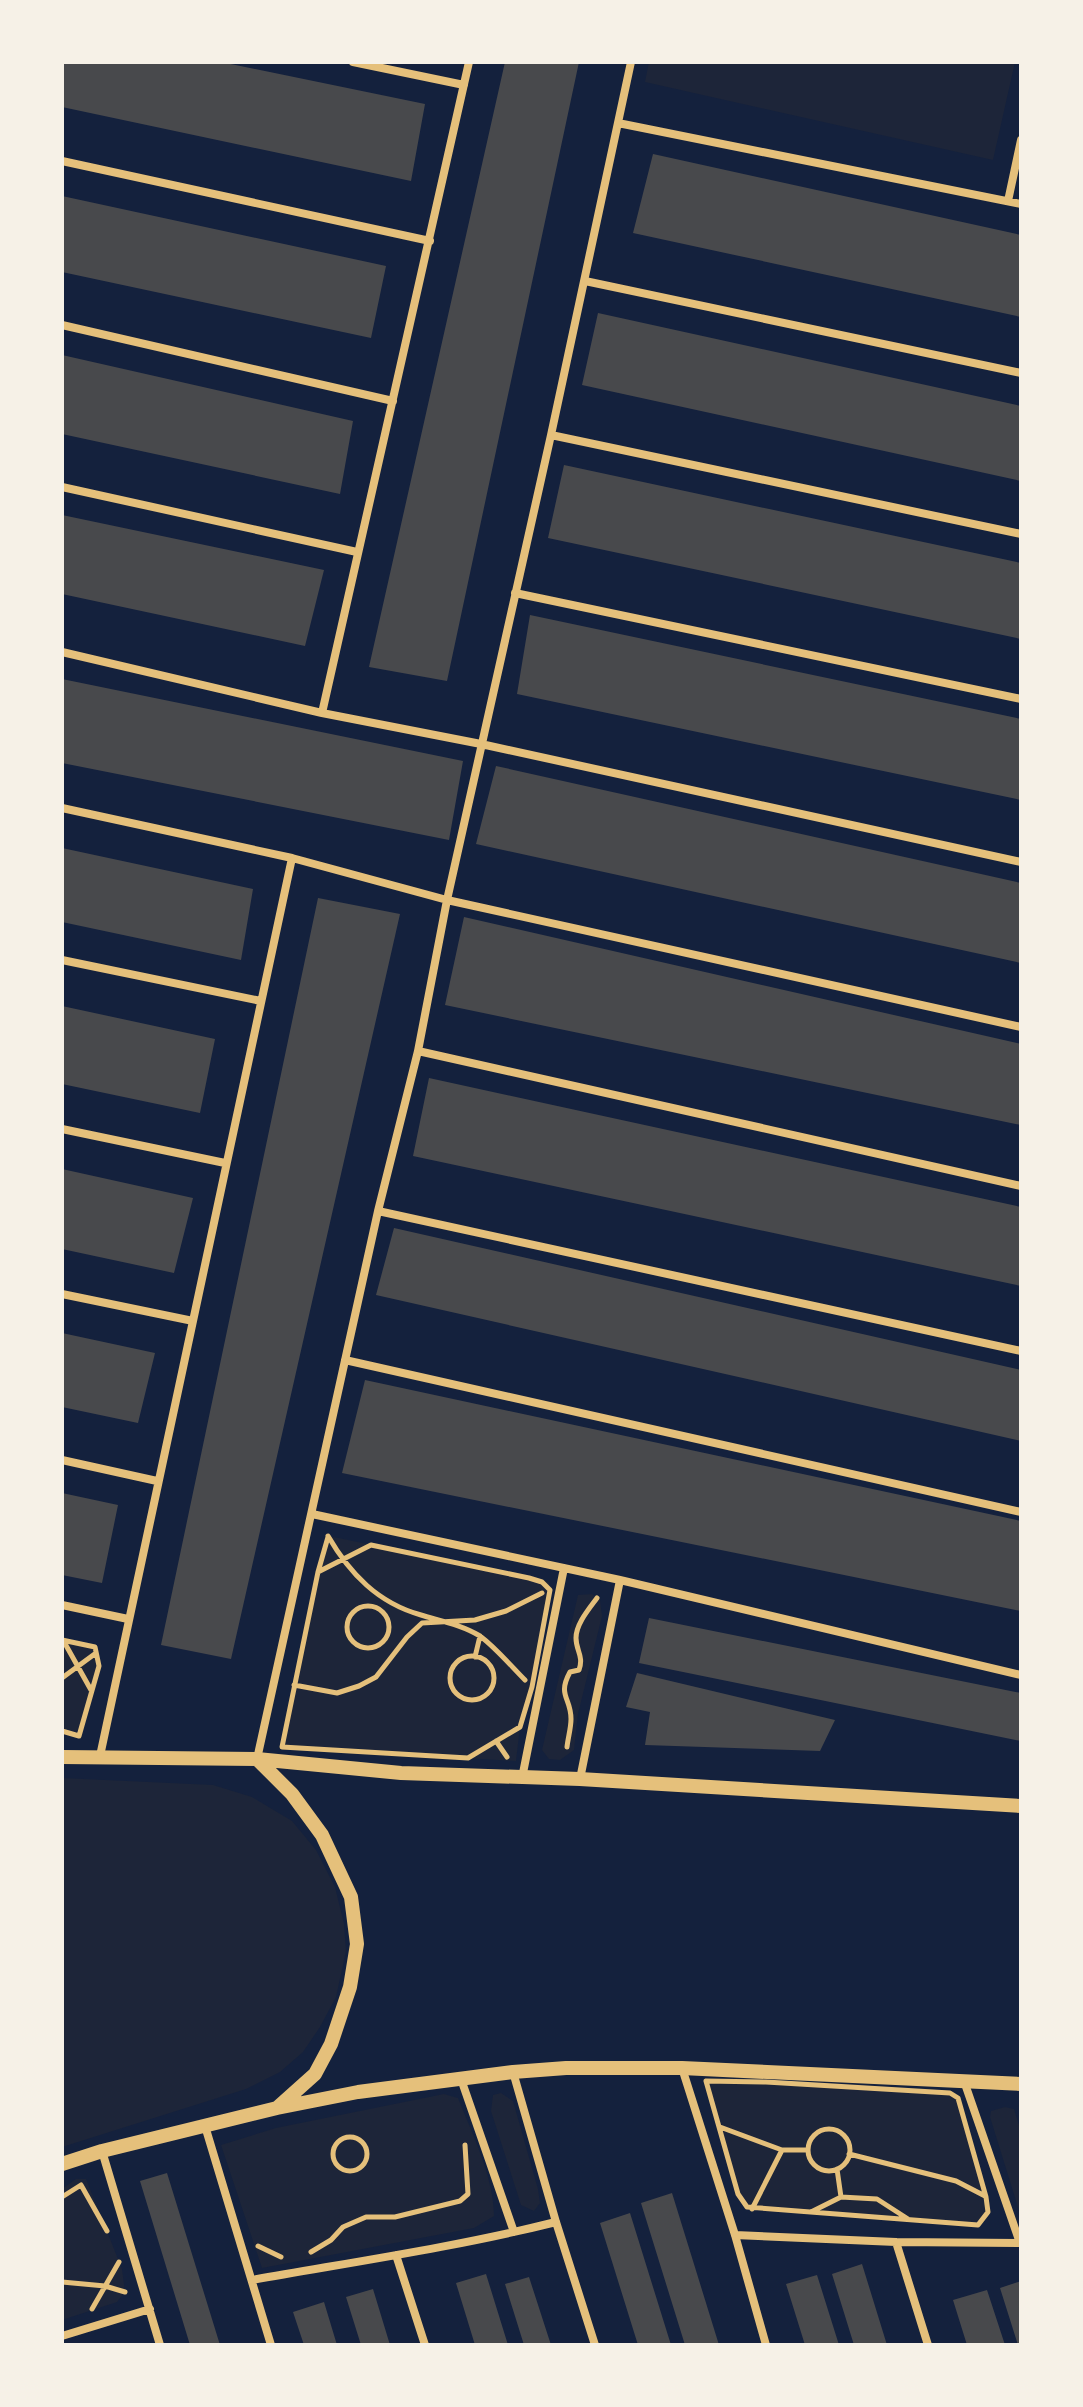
<svg xmlns="http://www.w3.org/2000/svg" width="1083" height="2407" font-family="'PT Sans Narrow',sans-serif">
	<style>
		.green { fill: #1d2539 }
		.building { fill: #48494c }
		.lines { fill: none; stroke-linecap: round; stroke-linejoin: round }
		.path { stroke: #e5c07b; stroke-width: 5 }
		.minor { stroke: #e5c07b; stroke-width: 8 }
		.tertiary { stroke: #e5c07b; stroke-width: 14 }
	</style>
	<rect width="100%" height="100%" fill="#14213d"/>
	<path class="green" d="M 649,62 L 1015,62 L 993,160 L 645,82 Z
		M 329,1536 L 549,1582 L 549,1590 L 532,1687 L 520,1727 L 516,1761 L 282,1747 L 294,1685 Z
		M 592,1594 L 600,1600 L 602,1616 L 578,1714 L 574,1750 L 560,1760 L 549,1759 L 542,1750 L 578,1595 Z
		M 62,1640 L 95,1647 L 99,1666 L 79,1736 L 62,1731 Z
		M 62,1778 L 213,1785 L 252,1797 L 292,1821 L 316,1850 L 335,1887 L 344,1924 L 346,1951 L 336,1997 L 320,2027 L 303,2052 L 280,2072 L 246,2089 L 62,2147 Z
		M 706,2081 L 950,2093 L 958,2098 L 988,2212 L 978,2225 L 747,2207 L 738,2194 Z
		M 501,2093 L 513,2101 L 538,2189 L 540,2203 L 534,2211 L 521,2205 L 491,2111 L 493,2095 Z
		M 444,2094 L 458,2098 C 472,2133 494,2178 494,2216 L 474,2228 L 262,2268 L 221,2145 L 276,2128 Z
		M 1005,2107 L 1014,2109 L 1021,2132 L 1021,2217 L 990,2117 L 991,2111 Z
		M 76,2179 L 86,2179 L 122,2269 L 125,2292 L 117,2302 L 62,2320 L 62,2189 Z"/>
	<path class="building" d="M 62,62 L 221,62 L 425,104 L 411,181 L 62,107 Z
		M 505,62 L 579,62 L 447,681 L 369,667 Z
		M 653,154 L 1021,235 L 1021,317 L 633,233 Z
		M 62,196 L 386,266 L 371,338 L 62,272 Z
		M 598,313 L 1021,406 L 1021,481 L 582,385 Z
		M 62,355 L 353,421 L 340,494 L 62,434 Z
		M 564,465 L 1021,563 L 1021,639 L 548,538 Z
		M 62,515 L 324,570 L 305,646 L 62,594 Z
		M 530,615 L 1021,719 L 1021,800 L 517,694 Z
		M 62,679 L 463,761 L 449,840 L 62,763 Z
		M 496,766 L 1021,883 L 1021,963 L 476,844 Z
		M 62,848 L 253,889 L 241,960 L 62,922 Z
		M 318,898 L 400,914 L 231,1659 L 161,1645 Z
		M 464,917 L 1021,1044 L 1021,1125 L 445,1005 Z
		M 62,1006 L 215,1039 L 200,1113 L 62,1084 Z
		M 429,1078 L 1021,1207 L 1021,1286 L 413,1156 Z
		M 62,1169 L 193,1198 L 174,1273 L 62,1249 Z
		M 394,1228 L 1021,1370 L 1021,1441 L 376,1295 Z
		M 62,1333 L 155,1353 L 138,1423 L 62,1407 Z
		M 365,1380 L 1021,1521 L 1021,1611 L 342,1473 Z
		M 62,1493 L 118,1505 L 102,1583 L 62,1575 Z
		M 649,1618 L 1021,1693 L 1021,1741 L 639,1663 Z
		M 637,1673 L 835,1720 L 820,1751 L 645,1745 L 650,1712 L 626,1707 Z
		M 167,2173 L 220,2345 L 190,2345 L 140,2181 Z
		M 672,2193 L 719,2345 L 685,2345 L 641,2203 Z
		M 630,2213 L 671,2345 L 638,2345 L 600,2223 Z
		M 862,2264 L 887,2345 L 854,2345 L 832,2274 Z
		M 486,2274 L 508,2345 L 475,2345 L 456,2283 Z
		M 817,2275 L 839,2345 L 805,2345 L 786,2284 Z
		M 529,2277 L 551,2345 L 524,2345 L 505,2284 Z
		M 1021,2281 L 1021,2345 L 1018,2345 L 1000,2288 Z
		M 373,2289 L 390,2345 L 361,2345 L 346,2297 Z
		M 987,2290 L 1005,2345 L 967,2345 L 953,2300 Z
		M 324,2302 L 337,2345 L 304,2345 L 293,2312 Z"/>
	<g class="lines">
		<path class="path" d="M 328,1536 C 350,1574 378,1603 421,1615 C 441,1621 462,1625 480,1636 C 496,1648 511,1666 525,1680
			M 371,1545 L 529,1578 L 542,1582 L 550,1590 L 532,1687 L 520,1727 L 468,1758 L 282,1747 L 318,1572 Z
			M 318,1572 L 328,1537
			M347 1627a21 21 0 1 1 42 0a21 21 0 1 1-42 0Z
			M 62,1640 L 95,1647 L 99,1666 L 79,1736 L 62,1731
			M 63,1640 L 91,1690
			M450 1678a22 22 0 1 1 44 0a22 22 0 1 1-44 0Z
			M 475,1657 L 480,1636
			M 62,1678 L 96,1653
			M 294,1685 L 337,1693 L 359,1686 L 376,1677 L 407,1637 L 422,1623 L 475,1620 L 506,1611 L 542,1593
			M 496,1741 L 507,1757
			M 567,1747 C 568,1738 571,1728 571,1719 C 571,1697 557,1696 570,1672 L 579,1670 C 584,1656 576,1651 576,1638 C 576,1624 589,1609 597,1598
			M 706,2081 L 766,2082 L 950,2093 L 958,2098 L 986,2197 L 988,2212 L 978,2225 L 747,2207 L 738,2194 Z
			M 720,2127 L 782,2150 L 807,2150
			M808 2150a21 21 0 1 1 42 0a21 21 0 1 1-42 0Z
			M333 2154a17 17 0 1 1 34 0a17 17 0 1 1-34 0Z
			M 849,2154 L 956,2181 L 985,2196
			M 837,2169 L 841,2197
			M 62,2197 L 81,2185 L 107,2231
			M 752,2209 L 782,2150
			M 811,2212 L 841,2197 L 877,2199 L 908,2219
			M 258,2246 L 281,2257
			M 311,2252 L 331,2240 L 343,2227 L 366,2217 L 395,2217 L 460,2201 L 468,2194 L 465,2145
			M 62,2282 L 105,2286 L 125,2292
			M 92,2309 L 119,2262"/>
		<path class="minor" d="M 353,62 L 464,85
			M 618,123 L 1021,204
			M 62,161 L 430,241
			M 1008,201 L 1021,140
			M 585,281 L 1021,373
			M 62,325 L 393,401
			M 551,435 L 1021,534
			M 62,487 L 357,552
			M 515,593 L 1021,699
			M 62,652 L 322,713 L 481,744 L 1021,862
			M 322,713 L 469,62
			M 62,808 L 292,858 L 447,900 L 1021,1027
			M 62,960 L 261,1001
			M 418,1051 L 1021,1186
			M 62,1129 L 225,1163
			M 378,1211 L 1021,1351
			M 62,1294 L 193,1321
			M 345,1360 L 1021,1512
			M 62,1460 L 157,1481
			M 312,1514 L 620,1580 L 1021,1675
			M 62,1605 L 128,1619
			M 100,1756 L 292,858
			M 257,1759 L 378,1211 L 418,1051 L 447,900 L 551,435 L 631,62
			M 522,1778 L 564,1568
			M 580,1779 L 620,1580
			M 682,2068 L 735,2235 L 766,2345
			M 513,2072 L 556,2222 L 595,2345
			M 461,2079 L 514,2232
			M 964,2081 L 1020,2243
			M 205,2126 L 271,2345
			M 102,2151 L 160,2345
			M 735,2235 L 896,2242 L 1021,2243
			M 896,2242 L 928,2345
			M 396,2255 L 425,2345
			M 252,2280 C 353,2262 456,2247 556,2222
			M 62,2336 L 150,2309"/>
		<path class="tertiary" d="M 62,1757 L 257,1759 L 401,1773 L 580,1779 L 1021,1806
			M 257,1759 L 292,1794 L 322,1835 L 351,1897 L 357,1944 L 350,1987 L 331,2044 L 315,2074 L 277,2108
			M 62,2164 L 102,2151 L 277,2108 L 358,2092 L 513,2072 L 566,2068 L 682,2068 L 1021,2084"/>
	</g>
	<rect width="1083" height="2407" fill="none" stroke="#f6f1e7" stroke-width="128"/>
</svg>
